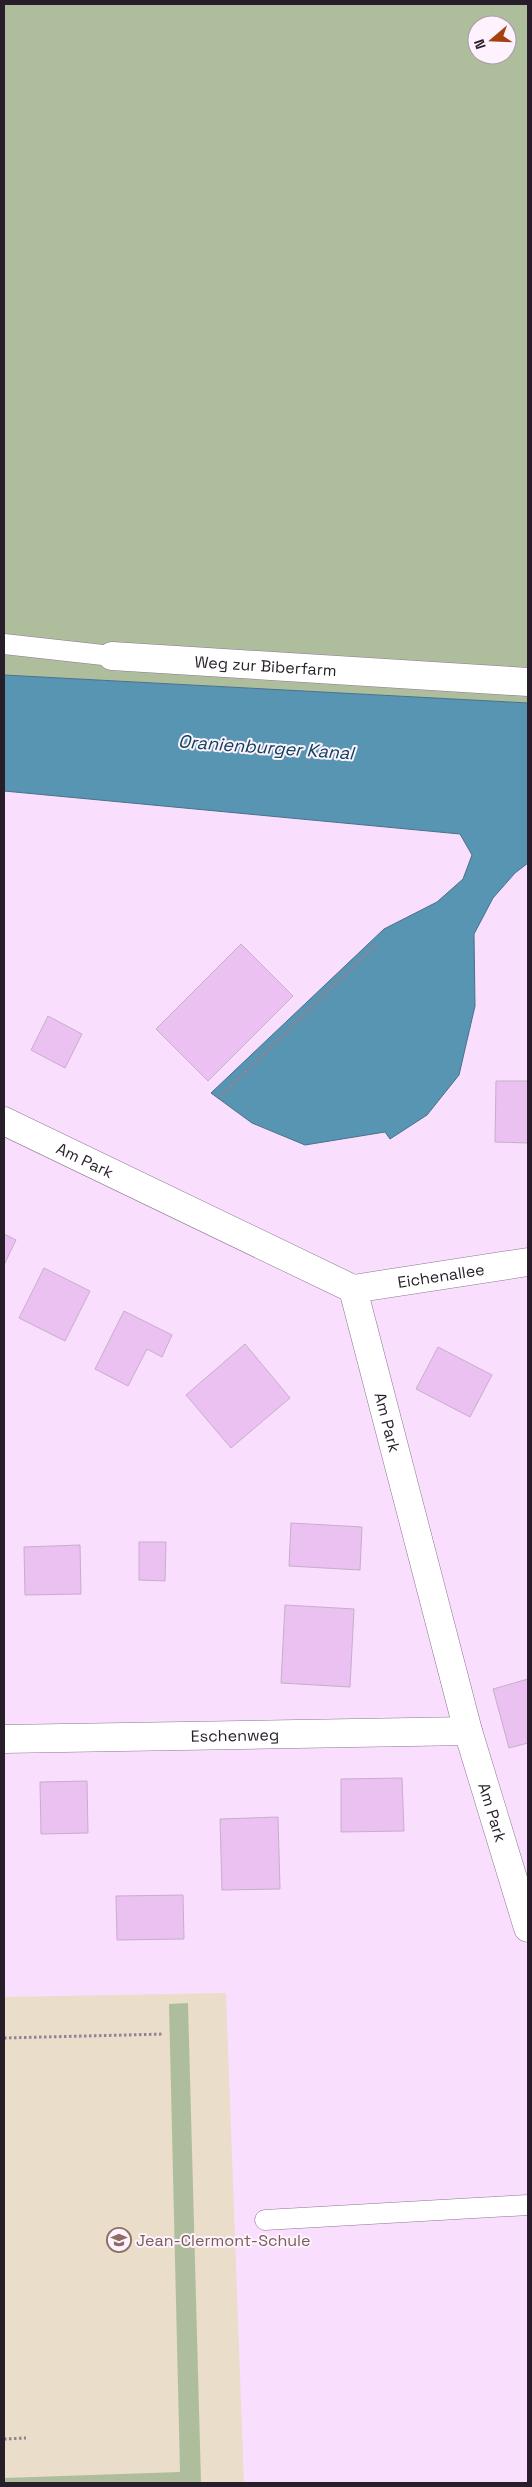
<svg xmlns="http://www.w3.org/2000/svg" width="532" height="2487" font-family="'Space Grotesk',sans-serif">
	<style>
		.education { fill: #eaddc9 }
		.green { fill: #aebe9d; fill-rule: evenodd }
		.water { fill: #5795b3; stroke: #49718a }
		.building { fill: #eac1f1; stroke: #c7aecb }
		.lines { fill: none; stroke-linecap: round; stroke-linejoin: round }
		.lane-casing { stroke: #8d7591; stroke-width: 21 }
		.street-casing { stroke: #8d7591; stroke-width: 29 }
		.path { stroke: #938196; stroke-width: 3; stroke-dasharray: 2.5 2.5; stroke-linecap: butt }
		.lane { stroke: #fff; stroke-width: 20 }
		.street { stroke: #fff; stroke-width: 28 }
		.labels { text-anchor: middle; dominant-baseline: central; stroke-width: 4; stroke-linejoin: round; paint-order: stroke }
		.street-label { font-size: 16px; fill: #271e29; stroke: #fdf2fe }
		.education-label { font-size: 16px; fill: #785e54; stroke: #fdf2fe; text-anchor: start }
		.water-label { font-size: 18px; font-style: italic; fill: #0c4258; stroke: #fdf2fe }
	</style>
	<rect width="100%" height="100%" fill="#f9dffd"/>
	<path class="education" d="M 226,1993 L 244,2483 L 4,2483 L 4,1997 Z"/>
	<path class="green" d="M 4,4 L 528,4 L 528,703 L 4,675 ZM 477,25 L 507,25 L 507,55 L 477,55 Z
		M 188,2003 L 201,2483 L 4,2483 L 4,2478 L 180,2472 L 169,2004 Z"/>
	<path class="water" d="M 4,675 L 528,703 L 528,863 L 515,873 L 493,898 L 474,934 L 475,1006 L 459,1075 L 427,1115 L 390,1139 L 385,1132 L 305,1145 L 252,1123 L 211,1093 L 384,929 L 437,902 L 463,879 L 472,855 L 460,834 L 4,791 Z"/>
	<path class="building" d="M 241,944 L 293,996 L 208,1081 L 156,1029 Z
		M 48,1016 L 82,1034 L 65,1068 L 31,1050 Z
		M 496,1081 L 528,1081 L 528,1143 L 495,1142 Z
		M 4,1234 L 16,1240 L 4,1265 Z
		M 44,1268 L 90,1291 L 65,1341 L 19,1318 Z
		M 124,1311 L 172,1335 L 162,1357 L 147,1349 L 128,1386 L 95,1369 Z
		M 245,1344 L 290,1398 L 231,1448 L 186,1395 Z
		M 438,1347 L 492,1375 L 470,1417 L 416,1389 Z
		M 291,1523 L 362,1527 L 360,1570 L 289,1566 Z
		M 139,1542 L 166,1542 L 165,1581 L 139,1580 Z
		M 80,1545 L 81,1594 L 25,1595 L 24,1547 Z
		M 285,1605 L 354,1609 L 350,1687 L 281,1683 Z
		M 528,1679 L 528,1743 L 509,1748 L 493,1689 Z
		M 402,1778 L 404,1831 L 341,1832 L 341,1779 Z
		M 87,1781 L 88,1833 L 41,1834 L 40,1782 Z
		M 278,1817 L 280,1889 L 222,1890 L 220,1819 Z
		M 183,1895 L 184,1939 L 117,1940 L 116,1896 Z"/>
	<g class="lines">
		<defs>
			<path id="lane" d="M 4,644 L 112,656
				M 265,2220 L 528,2205"/>
			<g id="street">
				<path id="s1" d="M 112,656 L 528,682"/>
				<path id="s2" d="M 4,1121 L 353,1289 L 468,1731 L 528,1928"/>
				<path id="s3" d="M 353,1289 L 528,1262"/>
				<path id="s4" d="M 4,1739 L 468,1731"/>
			</g>
		</defs>
		<use href="#lane" class="lane-casing"/>
		<use href="#street" class="street-casing"/>
		<path class="path" d="M 220,1097 L 375,945
			M 4,2038 L 164,2034
			M 4,2439 L 26,2438"/>
		<use href="#lane" class="lane"/>
		<use href="#street" class="street"/>
	</g>
	<defs>
		<symbol id="school-ring" viewBox="-11 -11 22 22"><circle r="9.5" fill="#fdf2fe" stroke="#8d6e63" stroke-width="1.5"/><path d="M0-5L7-2L0 1L-7-2ZM-4 1L0 2.5L4 1V4Q0 6-4 4Z" fill="#8d6e63"/></symbol>
	</defs>
	<g fill-rule="evenodd">
		<use href="#school-ring" x="105" y="2226" width="28" height="28"/>
	</g>
	<g class="labels">
		<g class="street-label">
			<text stroke="none"><textPath href="#s1" startOffset="154">Weg zur Biberfarm</textPath></text>
			<text stroke="none"><textPath href="#s2" startOffset="90">Am Park</textPath></text>
			<text stroke="none"><textPath href="#s3" startOffset="89">Eichenallee</textPath></text>
			<text stroke="none"><textPath href="#s2" startOffset="525">Am Park</textPath></text>
			<text stroke="none"><textPath href="#s4" startOffset="231">Eschenweg</textPath></text>
			<text stroke="none"><textPath href="#s2" startOffset="929">Am Park</textPath></text>
		</g>
		<g class="education-label">
			<text x="136" y="2240">Jean-Clermont-Schule</text>
		</g>
		<g class="water-label">
			<text transform="translate(266 747) rotate(4)">Oranienburger Kanal</text>
		</g>
	</g>
	<rect width="532" height="2487" fill="none" stroke="#271e29" stroke-width="10"/>
	<g transform="translate(492 40) rotate(251)"><circle r="24" fill="#fdf2fe" stroke="#a79da9"/>
	<path d="M0-4L9 19L0 12L-9 19Z" fill="#a54110"/>
	<text y="-8" font-size="14" font-weight="bold" text-anchor="middle" fill="#271e29">N</text>
	</g>
</svg>
